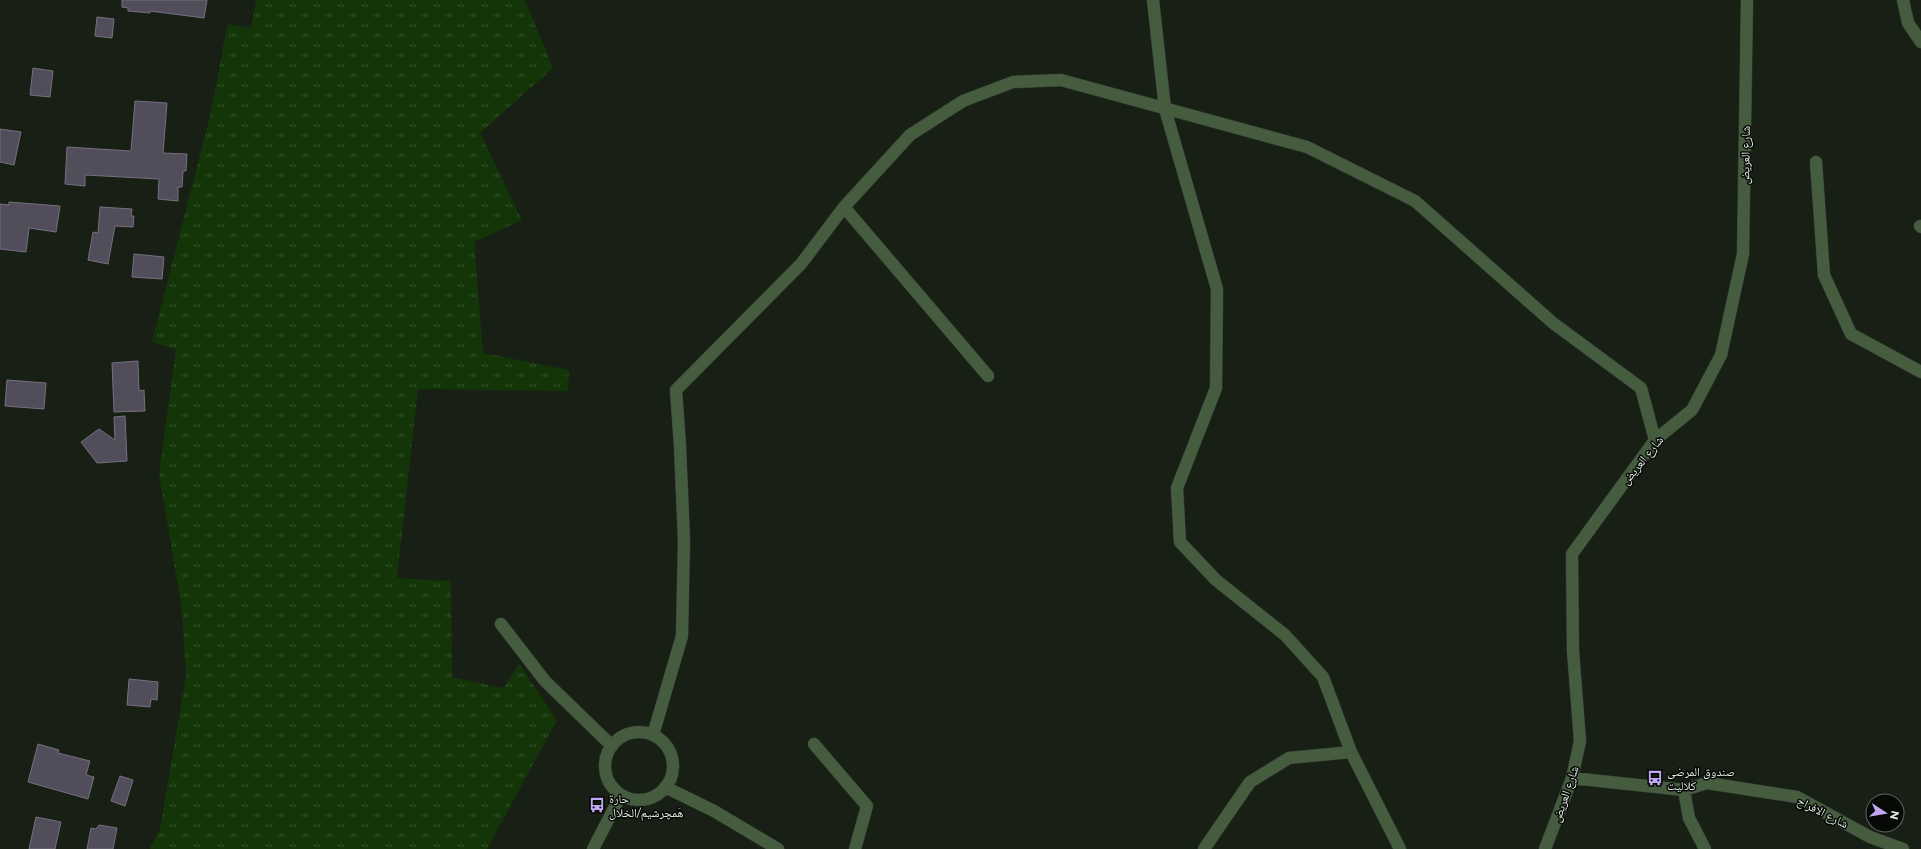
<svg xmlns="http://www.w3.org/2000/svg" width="1921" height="849" font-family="Montserrat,'Noto Naskh Arabic',sans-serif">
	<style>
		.grass { fill: url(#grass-tufts) }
		.building { fill: #514d5a; stroke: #75707e }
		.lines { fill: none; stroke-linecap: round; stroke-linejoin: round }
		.minor-casing { stroke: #353c33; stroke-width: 13 }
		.minor { stroke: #455c3f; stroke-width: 12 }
		.labels { text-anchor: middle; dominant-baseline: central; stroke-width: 3; stroke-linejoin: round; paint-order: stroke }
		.street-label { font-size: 12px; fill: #e4eae3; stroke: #060905 }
		.poi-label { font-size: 12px; fill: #e4eae3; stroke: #060905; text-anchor: start }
	</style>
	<defs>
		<pattern id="grass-tufts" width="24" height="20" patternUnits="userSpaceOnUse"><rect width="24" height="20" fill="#133507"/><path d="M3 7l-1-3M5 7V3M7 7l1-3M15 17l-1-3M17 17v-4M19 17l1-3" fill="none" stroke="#35522b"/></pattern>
	</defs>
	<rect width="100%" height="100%" fill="#182016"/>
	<path class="grass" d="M 256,0 L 525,0 L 553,68 L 480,133 L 522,220 L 474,242 L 483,353 L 569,370 L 568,391 L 418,389 L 397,578 L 451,581 L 452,677 L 503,688 L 519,664 L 557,720 L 487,849 L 150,849 L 160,829 L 186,676 L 182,610 L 159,474 L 176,349 L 152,342 L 209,120 L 228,24 L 251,28 Z"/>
	<path class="building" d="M 122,0 L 207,0 L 204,18 L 150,11 L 150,13 L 128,11 L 128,8 L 122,7 Z
		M 97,17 L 114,19 L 112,38 L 95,36 Z
		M 33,68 L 53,71 L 50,97 L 30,95 Z
		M 135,101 L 167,103 L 163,153 L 187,154 L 186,171 L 183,171 L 182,187 L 178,187 L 178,201 L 158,199 L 159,179 L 85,175 L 85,186 L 65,184 L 67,147 L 131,151 Z
		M 0,129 L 21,132 L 14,165 L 0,162 Z
		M 9,202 L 60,206 L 56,232 L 29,228 L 26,252 L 0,249 L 0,204 L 9,205 Z
		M 100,207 L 132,209 L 131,216 L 134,216 L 133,227 L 115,226 L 108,264 L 88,260 L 93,232 L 98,233 Z
		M 134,254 L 164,257 L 162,279 L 132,277 Z
		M 138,361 L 139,391 L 144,390 L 145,411 L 114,412 L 112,363 Z
		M 7,380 L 46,383 L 44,409 L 5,406 Z
		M 125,416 L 127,461 L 97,463 L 81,442 L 99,429 L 115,440 L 114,417 Z
		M 129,679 L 158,682 L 157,700 L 151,699 L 150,707 L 127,705 Z
		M 38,744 L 59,750 L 58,753 L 90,761 L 86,775 L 94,777 L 88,799 L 28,782 Z
		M 120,776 L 133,780 L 125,806 L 111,801 Z
		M 36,817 L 61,822 L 55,849 L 29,849 Z
		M 99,825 L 117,828 L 113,849 L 87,849 L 91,828 L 96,829 Z"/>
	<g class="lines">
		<defs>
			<path id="minor" d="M 1153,0 L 1165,109 L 1217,289 L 1216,388 L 1177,488 L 1180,542 L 1216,580 L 1285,635 L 1323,677 L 1351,752 L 1400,849
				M 1903,0 L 1908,23 L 1921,42
				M 1816,162 L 1824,275 L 1851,334 L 1921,372
				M 844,207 L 988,376
				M 1920,226 L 1921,227
				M 501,624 L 545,681 L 612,746
				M605 766a34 34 0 1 1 68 0a34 34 0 1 1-68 0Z
				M 653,735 L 682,636 L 684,541 L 680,446 L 676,390 L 801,264 L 844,207 L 910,135 L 963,101 L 1013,82 L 1061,80 L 1307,147 L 1415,201 L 1553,323 L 1641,388 L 1655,440
				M 814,744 L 867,806 L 855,849
				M 1572,778 L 1684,790 L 1707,783 L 1797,797 L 1870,837 L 1903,849
				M 665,787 L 714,811 L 778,849
				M 1684,790 L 1689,818 L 1705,849
				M 593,849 L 621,795
				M 1204,849 L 1250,782 L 1289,758 L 1351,752
				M 1545,849 L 1572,778 L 1580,741 L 1573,651 L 1572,554 L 1655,440 L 1692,410 L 1721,355 L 1743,254 L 1747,0"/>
		</defs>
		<use href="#minor" class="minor-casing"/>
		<use href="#minor" class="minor"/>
	</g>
	<defs>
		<symbol id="bus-bare" viewBox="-9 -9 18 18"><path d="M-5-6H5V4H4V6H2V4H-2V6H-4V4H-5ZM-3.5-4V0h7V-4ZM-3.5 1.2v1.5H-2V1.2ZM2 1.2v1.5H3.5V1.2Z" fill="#c2a8f2" stroke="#060905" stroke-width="2.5" paint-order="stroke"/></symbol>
	</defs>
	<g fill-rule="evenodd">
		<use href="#bus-bare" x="1644" y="767" width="22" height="22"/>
		<use href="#bus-bare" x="586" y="794" width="22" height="22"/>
	</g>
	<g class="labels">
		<g class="street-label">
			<text transform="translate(1745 155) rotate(-89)">شارع العريض</text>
			<text transform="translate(1642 460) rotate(-51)">شارع العريض</text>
			<text transform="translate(1565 794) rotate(-71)">شارع العريض</text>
			<text transform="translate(1823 812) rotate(27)">شارع الافراح</text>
		</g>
		<g class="poi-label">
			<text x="1667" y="771">صندوق المرضى<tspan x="1667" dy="14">كلاليت</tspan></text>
			<text x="609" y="798">حارة<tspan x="609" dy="14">هَمچرشيم/الخلال</tspan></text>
		</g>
	</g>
	<g transform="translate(1885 813) rotate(102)"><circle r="19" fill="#060905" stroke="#5f635e"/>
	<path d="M0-3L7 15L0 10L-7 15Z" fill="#c2a8f2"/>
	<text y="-6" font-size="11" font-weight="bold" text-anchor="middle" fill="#e4eae3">N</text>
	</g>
</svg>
